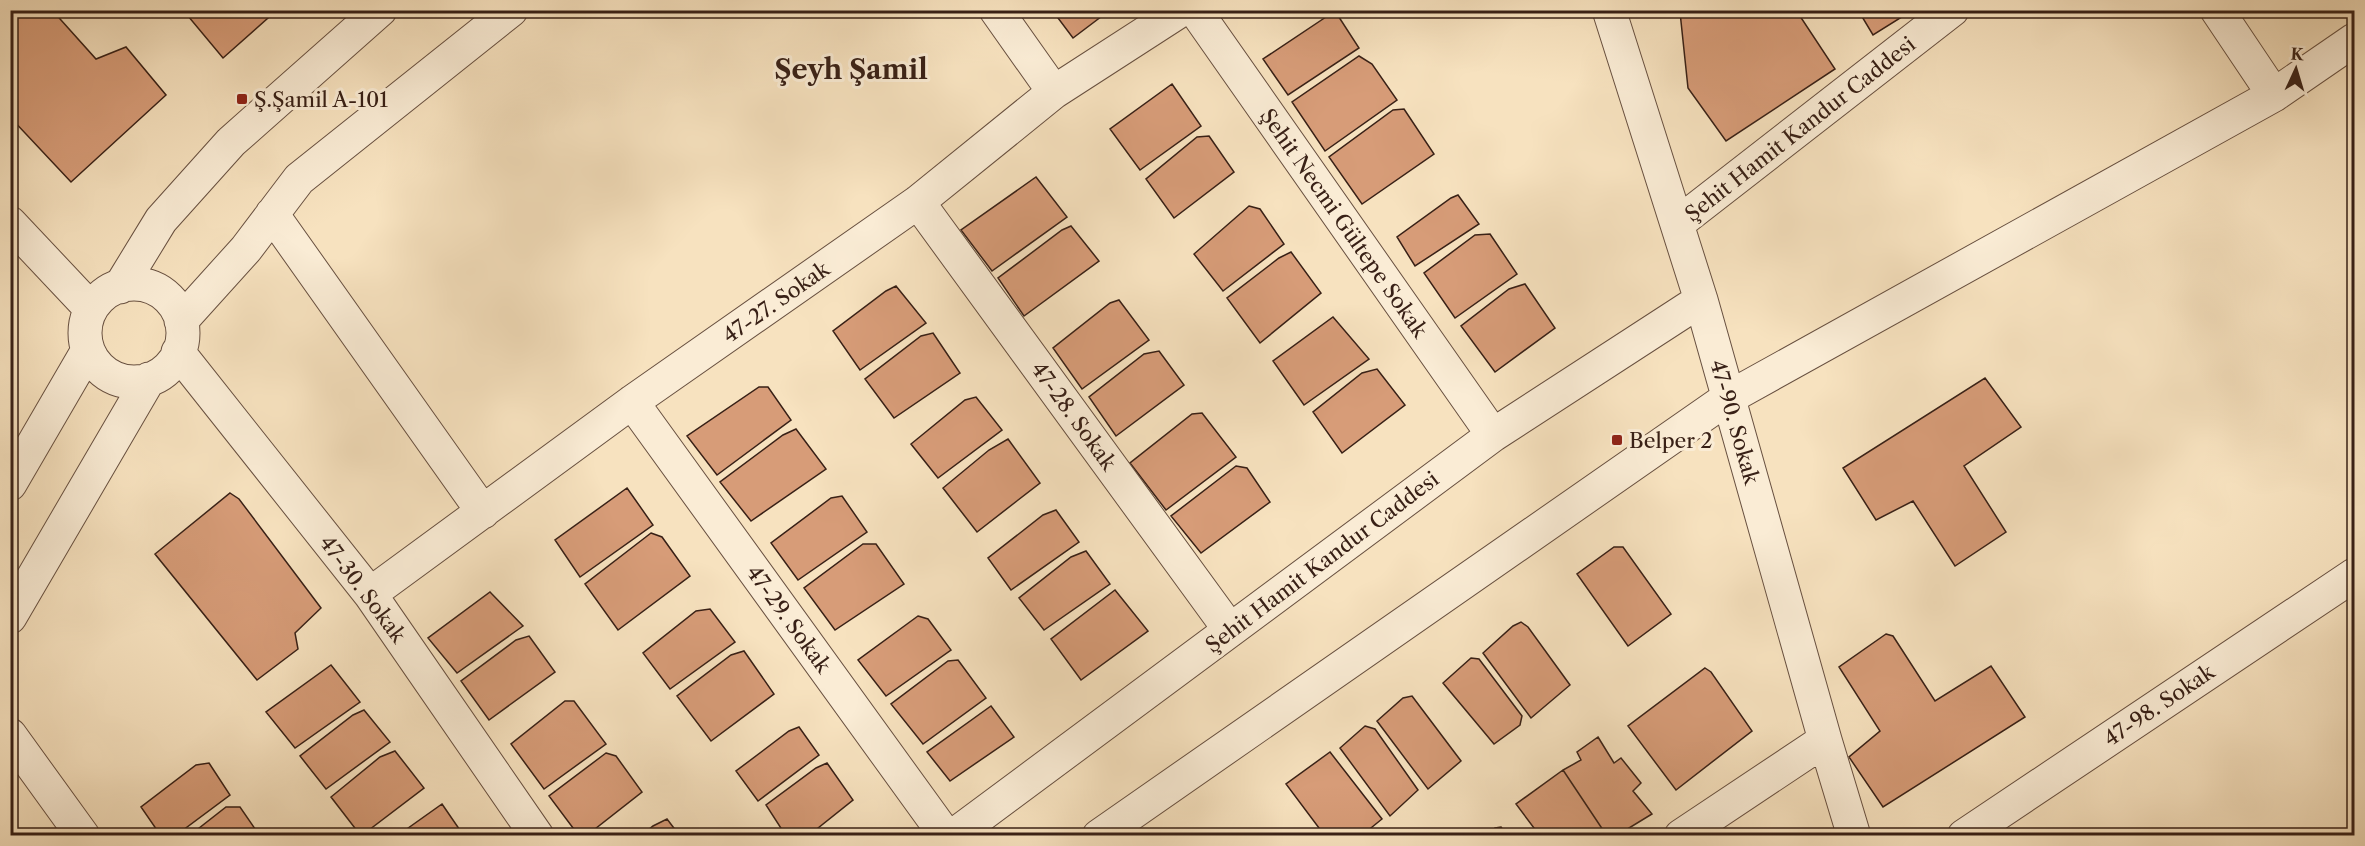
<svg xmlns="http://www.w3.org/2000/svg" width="2365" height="846" font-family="'Libre Caslon Text',serif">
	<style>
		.building { fill: #d79c78; stroke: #382016; stroke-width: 1.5 }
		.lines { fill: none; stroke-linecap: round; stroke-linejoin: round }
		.minor-casing { stroke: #685040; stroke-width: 35 }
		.minor { stroke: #faecd5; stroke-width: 33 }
		.poi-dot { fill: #8f2418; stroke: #faecd5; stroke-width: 2 }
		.labels { text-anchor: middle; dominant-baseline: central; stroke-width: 6; stroke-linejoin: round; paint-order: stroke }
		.poi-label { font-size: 21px; fill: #382016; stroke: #faecd5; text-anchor: start }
		.street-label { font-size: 21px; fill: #382016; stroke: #faecd5 }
		.district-label { font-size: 27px; font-weight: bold; fill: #382016; stroke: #faecd5 }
	</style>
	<rect width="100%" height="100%" fill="#f7e2bf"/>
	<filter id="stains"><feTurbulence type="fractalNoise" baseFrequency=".00333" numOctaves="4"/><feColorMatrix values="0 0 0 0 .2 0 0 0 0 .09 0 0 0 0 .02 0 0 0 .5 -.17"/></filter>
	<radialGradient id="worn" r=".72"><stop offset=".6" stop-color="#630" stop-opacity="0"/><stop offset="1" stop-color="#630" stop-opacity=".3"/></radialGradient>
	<path class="building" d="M 10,10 L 52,10 L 96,59 L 126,47 L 166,95 L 71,182 L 10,117 Z
		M 183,10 L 277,10 L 223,58 Z
		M 1052,10 L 1110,10 L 1073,38 Z
		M 1682,10 L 1796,10 L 1835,69 L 1726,141 L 1688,88 L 1680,12 Z
		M 1858,10 L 1913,10 L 1873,35 Z
		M 1335,11 L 1359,48 L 1288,95 L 1263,59 Z
		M 1359,56 L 1372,64 L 1397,100 L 1325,151 L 1292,102 Z
		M 1172,84 L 1201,126 L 1140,170 L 1110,129 Z
		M 1404,109 L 1434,154 L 1362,204 L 1329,157 L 1393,110 Z
		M 1209,136 L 1234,172 L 1174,218 L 1146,179 L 1197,137 Z
		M 1036,177 L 1067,217 L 992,271 L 961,230 Z
		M 1458,195 L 1479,224 L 1415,266 L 1397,237 L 1451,198 Z
		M 1249,206 L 1260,209 L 1284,244 L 1223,291 L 1194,254 Z
		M 1071,226 L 1099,261 L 1024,316 L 998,278 L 1062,230 Z
		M 1490,234 L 1517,274 L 1455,318 L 1424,273 L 1475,235 Z
		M 1291,252 L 1321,293 L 1260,343 L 1227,298 L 1279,258 Z
		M 1525,284 L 1555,328 L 1495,372 L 1461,326 L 1509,289 Z
		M 896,286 L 926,323 L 860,370 L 833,331 L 886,291 Z
		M 1119,300 L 1149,340 L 1082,389 L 1053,348 L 1110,303 Z
		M 1333,317 L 1369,359 L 1304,405 L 1273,361 Z
		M 933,333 L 960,373 L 894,418 L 865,379 L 921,336 Z
		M 1159,351 L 1184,385 L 1116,436 L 1089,397 L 1144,354 Z
		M 1377,369 L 1405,405 L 1342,453 L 1313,412 L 1362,373 Z
		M 1985,378 L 2021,427 L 1964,466 L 2006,532 L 1955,566 L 1913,501 L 1876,520 L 1843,468 Z
		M 759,387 L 768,387 L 791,420 L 717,475 L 687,436 Z
		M 976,397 L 1002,430 L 938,478 L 911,444 L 965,400 Z
		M 1202,413 L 1236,457 L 1166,510 L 1130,463 L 1192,414 Z
		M 796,429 L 826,469 L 751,521 L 720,482 L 783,435 Z
		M 1008,439 L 1040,483 L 977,532 L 943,488 L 989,450 Z
		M 1236,466 L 1247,468 L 1270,502 L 1201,553 L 1171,516 Z
		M 627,488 L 653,525 L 580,577 L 555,540 Z
		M 230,493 L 239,499 L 321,608 L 295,633 L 298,649 L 257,680 L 155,554 Z
		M 842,496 L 867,532 L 798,580 L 771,543 L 831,498 Z
		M 1056,510 L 1079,542 L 1011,590 L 988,558 L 1043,515 Z
		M 651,533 L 662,537 L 690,576 L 618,630 L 585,584 Z
		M 863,544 L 876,544 L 904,584 L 835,630 L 804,588 Z
		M 1614,547 L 1623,547 L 1671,614 L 1628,646 L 1577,574 Z
		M 1086,551 L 1110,584 L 1044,630 L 1019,598 L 1071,557 Z
		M 1115,590 L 1148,631 L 1081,680 L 1051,639 Z
		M 490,592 L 523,626 L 457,673 L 428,638 Z
		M 710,609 L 735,642 L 670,689 L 643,653 L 696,611 Z
		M 918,616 L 928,619 L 951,650 L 886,696 L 858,660 Z
		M 1521,622 L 1528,627 L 1570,685 L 1531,718 L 1483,653 L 1513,626 Z
		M 1886,634 L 1893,636 L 1935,701 L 1991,666 L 2025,717 L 1883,807 L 1849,757 L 1880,731 L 1839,667 Z
		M 529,636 L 555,672 L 489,720 L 461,681 L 516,640 Z
		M 744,651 L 774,694 L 711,741 L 677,696 L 731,655 Z
		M 1471,658 L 1479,659 L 1522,716 L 1520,725 L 1494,744 L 1443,683 Z
		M 958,660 L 986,698 L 923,744 L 891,704 L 948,661 Z
		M 331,665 L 360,702 L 295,748 L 266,712 Z
		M 1705,668 L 1711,672 L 1752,731 L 1676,790 L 1628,726 Z
		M 1412,696 L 1461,761 L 1428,789 L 1377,721 L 1403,698 Z
		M 565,701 L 574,701 L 606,744 L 544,789 L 511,744 Z
		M 991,706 L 1014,737 L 950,781 L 927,752 Z
		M 364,710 L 390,742 L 326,789 L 300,756 L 353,715 Z
		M 1365,726 L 1375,729 L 1418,790 L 1390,816 L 1340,748 Z
		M 799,727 L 819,755 L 758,801 L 736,771 L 789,731 Z
		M 1598,737 L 1614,763 L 1621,758 L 1641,783 L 1633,791 L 1652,814 L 1616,836 L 1607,836 L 1563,770 L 1581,760 L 1577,752 Z
		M 395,751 L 424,788 L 361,836 L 331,797 L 380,757 Z
		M 1330,752 L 1382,819 L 1361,836 L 1325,836 L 1286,784 Z
		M 606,753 L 616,756 L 642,792 L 586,836 L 579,836 L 549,796 Z
		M 209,763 L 230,795 L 175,836 L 161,836 L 141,807 L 196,765 Z
		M 827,763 L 853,800 L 808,836 L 786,836 L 766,805 L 816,768 Z
		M 1563,770 L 1607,836 L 1540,836 L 1516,804 Z
		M 442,804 L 464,836 L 397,836 Z
		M 226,807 L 240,807 L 260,836 L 189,836 Z
		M 667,819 L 680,836 L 641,836 L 653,826 Z
		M 1501,827 L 1507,836 L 1485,836 L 1495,828 Z"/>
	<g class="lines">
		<defs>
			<path id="minor" d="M 996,10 L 1054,92
				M 1195,10 L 1493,435
				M 1609,10 L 1701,300 L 1825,740 L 1854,836
				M 2217,10 L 2274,95
				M 918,202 L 1230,630
				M 272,214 L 483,512
				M 10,223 L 91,309
				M 1677,224 L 1952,10
				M85 333a49 49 0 1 1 98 0a49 49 0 1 1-98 0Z
				M 120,287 L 161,220 L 231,142 L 380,10
				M 181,321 L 246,249 L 299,179 L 511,10
				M 178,352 L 370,594 L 537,836
				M 632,402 L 946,836
				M 10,484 L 88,350
				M 370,594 L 632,402 L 918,202 L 1054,92 L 1181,10
				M 10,617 L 149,379
				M 10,735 L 83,836
				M 953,836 L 1493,435 L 1701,300
				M 1099,836 L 1728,398 L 2274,95 L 2354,40
				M 1681,836 L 1825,740
				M 1964,836 L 2354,575"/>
		</defs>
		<use href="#minor" class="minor-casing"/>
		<use href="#minor" class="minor"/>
	</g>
	<g class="poi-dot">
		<rect x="236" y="93" width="12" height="12" rx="3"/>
		<rect x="1611" y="434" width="12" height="12" rx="3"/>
	</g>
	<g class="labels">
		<g class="poi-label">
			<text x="254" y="99">Ş.Şamil A-101</text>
			<text x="1629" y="440">Belper 2</text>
		</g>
		<g class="street-label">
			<text transform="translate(1800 129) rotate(-38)">Şehit Hamit Kandur Caddesi</text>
			<text transform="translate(1344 223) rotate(55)">Şehit Necmi Gültepe Sokak</text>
			<text transform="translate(776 302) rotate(-35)">47-27. Sokak</text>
			<text transform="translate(1074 416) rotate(54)">47-28. Sokak</text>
			<text transform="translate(1735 422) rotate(74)">47-90. Sokak</text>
			<text transform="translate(1322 562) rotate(-37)">Şehit Hamit Kandur Caddesi</text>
			<text transform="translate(363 589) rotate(53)">47-30. Sokak</text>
			<text transform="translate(789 619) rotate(54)">47-29. Sokak</text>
			<text transform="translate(2159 705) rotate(-34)">47-98. Sokak</text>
		</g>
		<g class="district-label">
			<text x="851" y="69">Şeyh Şamil</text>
		</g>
	</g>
	<rect width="2365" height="846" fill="none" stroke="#f7e2bf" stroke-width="36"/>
	<rect x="12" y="12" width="2341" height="822" fill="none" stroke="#382016" stroke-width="3"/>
	<rect x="18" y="18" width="2329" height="810" fill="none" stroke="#382016" stroke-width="1.5"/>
	<g transform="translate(2296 69) rotate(4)" stroke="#faecd5" stroke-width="4.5" paint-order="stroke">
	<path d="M0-4.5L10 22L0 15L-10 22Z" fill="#382016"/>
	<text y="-9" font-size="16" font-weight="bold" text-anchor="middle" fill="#382016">K</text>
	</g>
	<rect width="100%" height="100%" filter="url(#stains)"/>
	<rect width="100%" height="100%" fill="url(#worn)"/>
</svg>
